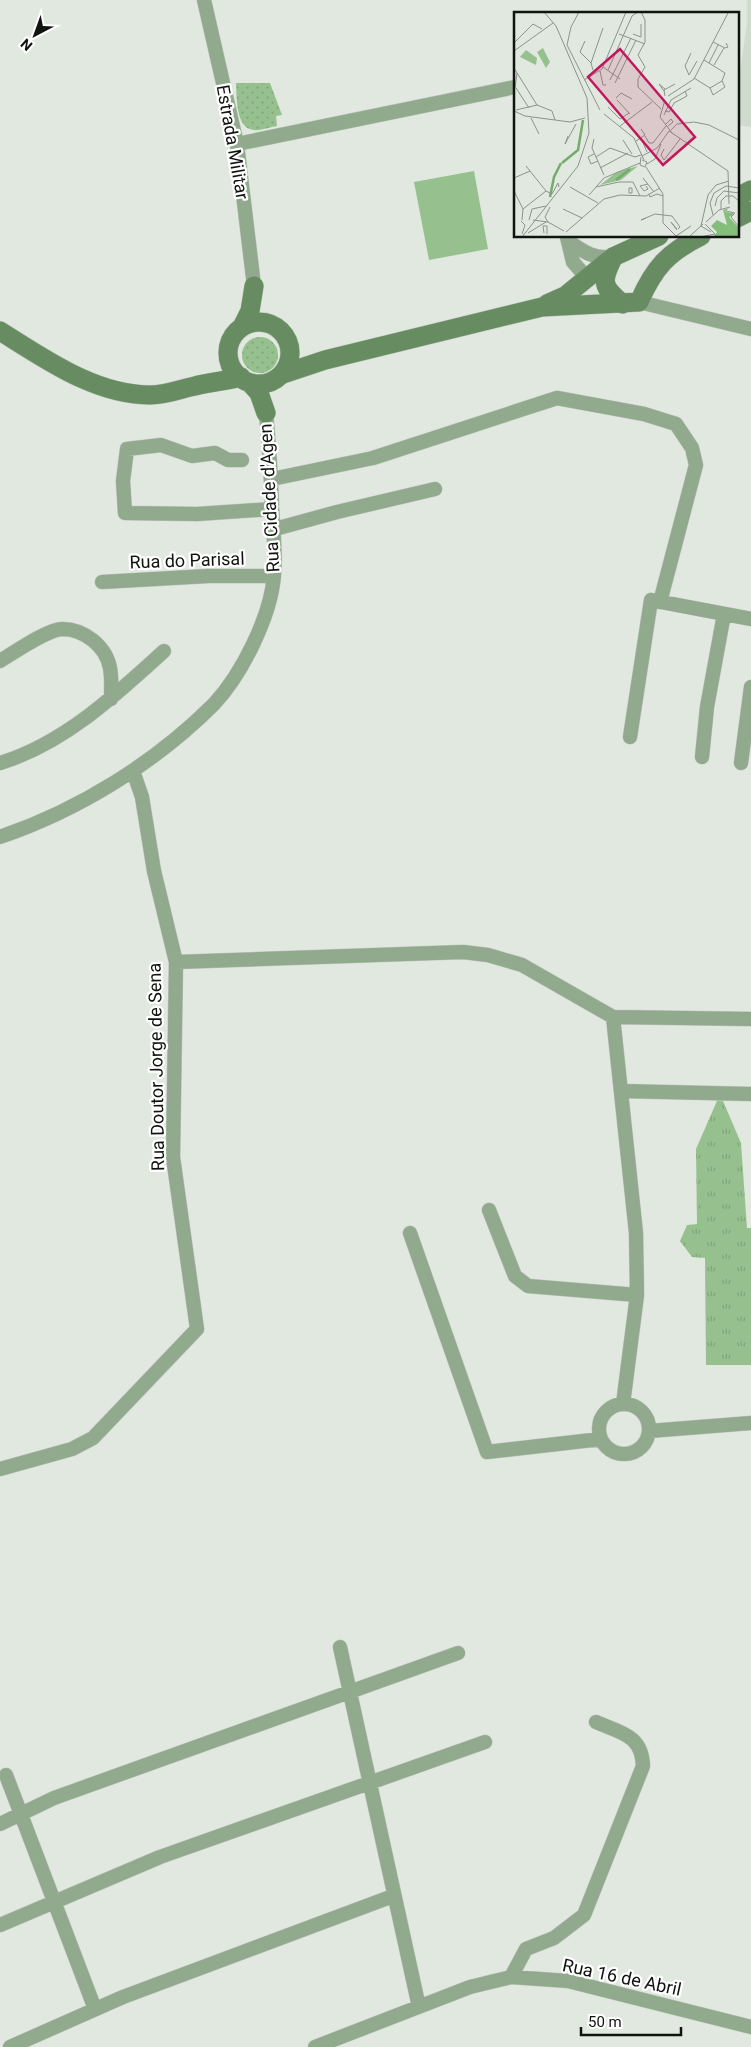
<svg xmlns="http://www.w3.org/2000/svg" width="751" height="2047" font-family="Roboto,sans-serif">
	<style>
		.built { fill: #cfdccd }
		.grass { fill: url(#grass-dots) }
		.park { fill: url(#park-tufts) }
		.pitch { fill: #96c18f }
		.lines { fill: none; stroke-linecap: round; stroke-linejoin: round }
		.street-casing { stroke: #bfc6be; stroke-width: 15 }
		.secondary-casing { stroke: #bfc6be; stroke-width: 20 }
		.street { stroke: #91aa8d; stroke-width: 14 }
		.secondary { stroke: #688c62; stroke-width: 19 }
		.labels { text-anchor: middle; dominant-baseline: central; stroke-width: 4.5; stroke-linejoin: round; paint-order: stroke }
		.street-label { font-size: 18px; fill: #111310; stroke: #fff }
		.inset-river { fill: none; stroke: #74ac6a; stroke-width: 2.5 }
		.inset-road { fill: none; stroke: #8d938c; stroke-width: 1 }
		.view { fill: #c2185b; fill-opacity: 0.15; stroke: #c2185b; stroke-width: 2.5 }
		.inset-edge { fill: none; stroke: #111310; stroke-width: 2.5 }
	</style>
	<defs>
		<pattern id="grass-dots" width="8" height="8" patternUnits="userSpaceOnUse" patternTransform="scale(1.25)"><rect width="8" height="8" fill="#96c18f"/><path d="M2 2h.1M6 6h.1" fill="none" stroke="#80a57a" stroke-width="1.8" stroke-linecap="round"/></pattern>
		<pattern id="park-tufts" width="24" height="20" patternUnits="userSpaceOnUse" patternTransform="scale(1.25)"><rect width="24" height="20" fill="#96c18f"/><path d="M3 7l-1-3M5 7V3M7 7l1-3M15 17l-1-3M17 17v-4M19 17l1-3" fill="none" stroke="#80a57a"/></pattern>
	</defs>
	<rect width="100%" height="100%" fill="#e0e8df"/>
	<path class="built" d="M 747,0 L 751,0 L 751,127 L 737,125 L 737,92 L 747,24 Z"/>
	<path class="grass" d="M 236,83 L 270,83 L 282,115 L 276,116 L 277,126 C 270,127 260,131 253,130 C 235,127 237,96 236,83 Z
		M242 355a18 18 0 1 1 36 0a18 18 0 1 1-36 0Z"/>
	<path class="park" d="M 720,1094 L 741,1143 L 747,1228 L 751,1228 L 751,1365 L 706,1365 L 705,1258 L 692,1257 L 680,1241 L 687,1225 L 697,1224 L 696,1149 Z"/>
	<path class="pitch" d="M 474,171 L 488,249 L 429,260 L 414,182 Z"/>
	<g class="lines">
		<defs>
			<path id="street" d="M 204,0 L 237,144 L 254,286
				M 237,144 L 515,87
				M 567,237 L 573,262 L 587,278
				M 568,241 C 584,252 593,259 613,257
				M 639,302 L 751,329
				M 242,460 L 228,460 L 215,453 L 192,456 L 161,445 L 127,449 L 123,481 L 125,513 L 197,514 L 272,509
				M 272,479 L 373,458 L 557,398 L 644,414 L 676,424 L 692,448 L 696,465 L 660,602
				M 275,529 L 337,512 L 435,489
				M 102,582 L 208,576 L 274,576
				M 0,661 C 15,652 46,630 62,629 C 84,629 106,646 110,668 C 112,678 111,689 111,699
				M 630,737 L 651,600 L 751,619
				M 702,757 L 707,707 L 724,614
				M 0,763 C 63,744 116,695 164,651
				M 741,763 L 751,687
				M 0,837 C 79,810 155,763 214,704 C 242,674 271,616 274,575 C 276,553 273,530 272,507 C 271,476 269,444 266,413
				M 176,962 L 463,952 L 488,955 L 522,965 L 613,1017 L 751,1019
				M 613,1017 L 636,1233 L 637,1295 L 623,1404
				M 621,1091 L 751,1094
				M 489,1210 L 515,1276 L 528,1286 L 637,1295
				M 410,1233 L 487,1452 L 601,1439
				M599 1429a25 25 0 1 1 50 0a25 25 0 1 1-50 0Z
				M 649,1431 L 751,1423
				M 0,1469 L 72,1449 L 93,1438 L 197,1329 L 173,1157 L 176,962 L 154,871 L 142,797 L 133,771
				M 340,1647 L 419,2007
				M 6,1775 L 95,2009
				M 0,1824 L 54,1798 L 458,1653
				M 0,1925 L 160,1857 L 485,1742
				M 511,1977 L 526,1949 L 554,1938 L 584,1915 L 643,1766 C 642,1735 621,1733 596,1722
				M 10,2047 L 123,1997 L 393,1896
				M 315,2047 L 470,1987 L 511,1977 L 568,1981 L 751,2027"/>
			<path id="secondary" d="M 737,197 L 751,190
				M 737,218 L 751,211
				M 613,258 C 601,282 602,287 623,304
				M 547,304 L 565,296 L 613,257 L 659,236
				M228 353a31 31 0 1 1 62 0a31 31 0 1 1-62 0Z
				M 242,327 L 250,311 L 254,286
				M 0,331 C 45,359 95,395 150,395 C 167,395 180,389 195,386 C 210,382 226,381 241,377
				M 283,374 L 325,360 L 542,307 L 639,302 C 654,268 667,253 701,236
				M 250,383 L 259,393 L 266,413"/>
		</defs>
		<use href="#street" class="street-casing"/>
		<use href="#secondary" class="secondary-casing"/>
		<use href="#street" class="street"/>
		<use href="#secondary" class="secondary"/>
	</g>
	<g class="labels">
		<g class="street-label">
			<text transform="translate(233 142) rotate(80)">Estrada Militar</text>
			<text transform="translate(269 498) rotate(-93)">Rua Cidade d'Agen</text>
			<text transform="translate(187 560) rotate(-2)">Rua do Parisal</text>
			<text transform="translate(156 1067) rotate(-91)">Rua Doutor Jorge de Sena</text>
			<text transform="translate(622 1977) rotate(12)">Rua 16 de Abril</text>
		</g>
	</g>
	<g transform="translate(514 12)">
		<rect width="225" height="225" fill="#e0e8df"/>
		<path d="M 215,196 L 211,200 L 219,201 L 220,203 L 215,205 L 225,216 L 225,225 L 199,225 L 203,220 L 197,214 L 203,208 L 213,213 L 209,198 Z" fill="#85bd7b"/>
		<path d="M 124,154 L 107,168 L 86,173 L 103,160 Z" fill="#96c18f"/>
		<path d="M 29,36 L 36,50 L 32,56 L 23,40 ZM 12,38 L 23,46 L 22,53 L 6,45 Z" fill="#96c18f"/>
		<path class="inset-river" d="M 48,151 L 64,138 L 69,108M 102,168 L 116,157M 36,185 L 40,165 L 47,151"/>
		<path class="inset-road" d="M 65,0 L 57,15 L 53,33 L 86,98M 127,0 L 131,8 L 131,30 L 124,43 L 131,55 L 124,67 L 124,75 L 147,97M 105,22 L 131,32M 119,22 L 127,25 L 127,12M 71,29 L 66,40 L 77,51M 199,30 L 211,36 L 214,35 L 212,31M 0,31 L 19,12 L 28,17M 0,39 L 39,11M 177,41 L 171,54 L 175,63 L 183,49M 190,48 L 211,61 L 208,69 L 196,76 L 199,83 L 211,75 L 208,69M 195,51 L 204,33M 200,53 L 210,36M 89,55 L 106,67M 0,56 L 23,93 L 2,98M 79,58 L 77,51 L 89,16M 94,58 L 118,4 L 124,0M 86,59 L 89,73 L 92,73M 180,66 L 196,76M 70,68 L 88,57 L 112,0M 96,68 L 117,26M 101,71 L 122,28M 1,76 L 3,61M 2,76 L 15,96M 150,79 L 145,72 L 151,77M 151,84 L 150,78 L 161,72M 154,84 L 180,67 L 214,1M 102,86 L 107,81 L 118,87M 103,88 L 116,102M 151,88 L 146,105 L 158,121M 23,93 L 38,99 L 41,108M 94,95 L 106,107 L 115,101M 0,99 L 11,104 L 56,110 L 71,106M 151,99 L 155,100 L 160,91 L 173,84 L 171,79M 90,102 L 120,126 L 130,148M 150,103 L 157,88 L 177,76M 17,106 L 25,122M 151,113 L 157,107 L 159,110 L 154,114M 106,114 L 138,90M 157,118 L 163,112 L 180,110 L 195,113 L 225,128M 155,119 L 214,159 L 215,192M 54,124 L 51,132 L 62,112M 131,124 L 135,131 L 139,131 L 152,114M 127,126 L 133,140M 80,127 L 78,136 L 90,163M 109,128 L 118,142M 122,129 L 131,123 L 127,117M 150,137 L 147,143 L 150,148 L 166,127M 80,142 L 74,145 L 77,152 L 84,149M 128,144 L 143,136 L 155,119M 82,145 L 96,136 L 121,145 L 127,143M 127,145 L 126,153 L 131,155 L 133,150 L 128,148M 133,152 L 141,147 L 147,132M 12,154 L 32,179 L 38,182 L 44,171 L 45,175M 132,155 L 149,182 L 149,211 L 163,225M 86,156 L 114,141M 0,166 L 16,159M 129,166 L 140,180M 132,174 L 134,177 L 130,179 L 126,174 L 134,172M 56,175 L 84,191M 82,175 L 105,170 L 119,170 L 126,184M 115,176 L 118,176 L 118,181 L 115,181 ZM 0,179 L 9,197M 135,182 L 136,185 L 143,182 L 149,184M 75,183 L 90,166 L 126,151M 201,194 L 203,186 L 210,179 L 225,181M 49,197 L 68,206M 207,198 L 207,189 L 212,184 L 219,184 L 225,189M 212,199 L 221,201 L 217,205 L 225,215M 199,203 L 196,191 L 200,181 L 212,174 L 225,176M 132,206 L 127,208 L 141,202 L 158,204 L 166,215 L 164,217M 8,208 L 9,197 L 32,179M 15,208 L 18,197 L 32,194M 19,208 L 34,210 L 50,219M 7,209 L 11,213 L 8,222M 34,210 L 31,205 L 36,195M 192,210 L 205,198 L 216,195M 163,218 L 157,210 L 163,217M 52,220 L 90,187 L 106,183 L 132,184 L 146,176M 197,220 L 187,214 L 194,183 L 202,173 L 215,169M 14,221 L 32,210M 30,221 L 29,214 L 33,214 L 33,222M 162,224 L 177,214M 8,225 L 64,154 L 75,121 L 73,86 L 42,14 L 30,0M 175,225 L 189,212M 186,225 L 201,222 L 191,212"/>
		<path class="view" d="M 106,37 L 181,125 L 149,153 L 74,65 Z"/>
		<rect width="225" height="225" class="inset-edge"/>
	</g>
	<g transform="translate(35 35) rotate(221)" stroke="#ffffff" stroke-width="4" paint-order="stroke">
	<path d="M0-4L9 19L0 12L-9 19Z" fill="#111310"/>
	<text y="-8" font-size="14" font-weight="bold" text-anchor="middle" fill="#111310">N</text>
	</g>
	<path d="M581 2027v8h100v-8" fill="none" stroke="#111310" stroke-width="2.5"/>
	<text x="588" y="2027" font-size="15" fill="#111310" stroke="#ffffff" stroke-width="4" paint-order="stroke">50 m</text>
</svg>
